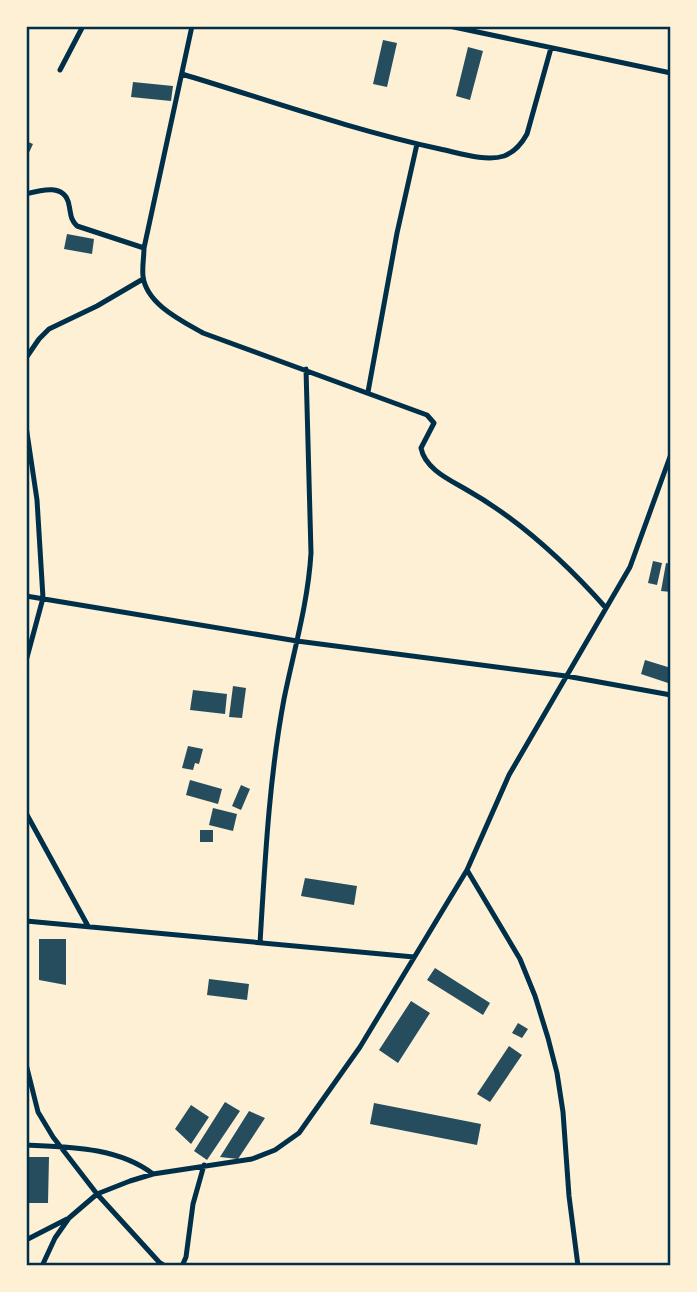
<svg xmlns="http://www.w3.org/2000/svg" width="697" height="1292" font-family="Jost,sans-serif">
	<style>
		.building { fill: #264d5e }
		.lines { fill: none; stroke-linecap: round; stroke-linejoin: round }
		.minor { stroke: #003049; stroke-width: 5 }
		.neatline { fill: none; stroke: #003049; stroke-width: 2.5 }
	</style>
	<rect width="100%" height="100%" fill="#fdf0d5"/>
	<path class="building" d="M 383,40 L 397,43 L 387,87 L 373,84 Z
		M 468,47 L 483,51 L 470,100 L 456,96 Z
		M 133,82 L 173,86 L 171,101 L 131,97 Z
		M 26,141 L 33,144 L 26,159 Z
		M 67,234 L 94,239 L 92,254 L 64,249 Z
		M 653,561 L 662,563 L 657,585 L 648,583 Z
		M 666,563 L 671,564 L 671,592 L 661,591 Z
		M 645,660 L 671,668 L 671,684 L 641,674 Z
		M 233,686 L 246,688 L 242,718 L 229,717 Z
		M 193,690 L 227,694 L 225,714 L 190,710 Z
		M 188,746 L 203,749 L 199,764 L 195,763 L 193,770 L 182,768 Z
		M 190,780 L 222,789 L 218,804 L 186,795 Z
		M 241,785 L 250,789 L 241,810 L 232,806 Z
		M 213,808 L 237,814 L 233,831 L 209,825 Z
		M 200,830 L 213,830 L 213,842 L 200,842 Z
		M 305,878 L 357,886 L 354,905 L 301,896 Z
		M 39,939 L 66,939 L 66,985 L 39,980 Z
		M 435,968 L 490,1003 L 483,1015 L 427,980 Z
		M 209,979 L 249,984 L 247,1000 L 207,995 Z
		M 411,1001 L 430,1013 L 398,1063 L 379,1050 Z
		M 518,1023 L 528,1029 L 522,1038 L 512,1033 Z
		M 509,1046 L 522,1055 L 490,1102 L 477,1094 Z
		M 225,1102 L 240,1111 L 207,1160 L 194,1151 Z
		M 374,1103 L 481,1124 L 477,1145 L 370,1124 Z
		M 191,1105 L 209,1117 L 191,1144 L 175,1129 Z
		M 249,1111 L 265,1118 L 238,1159 L 220,1157 Z
		M 26,1157 L 49,1157 L 48,1203 L 26,1203 Z"/>
	<g class="lines">
		<path class="minor" d="M 192,26 L 144,248 C 144,257 142,267 143,276 C 146,304 182,321 203,333 L 427,415 L 434,423 L 421,448 C 425,469 450,480 467,490 C 520,520 565,562 606,608
			M 449,26 L 671,73
			M 60,70 L 83,26
			M 182,74 C 268,100 353,130 440,149 C 459,153 486,162 504,156 C 515,152 522,143 527,134 L 551,48
			M 26,194 C 41,190 65,183 69,205 C 71,214 70,219 77,226 L 144,248
			M 26,358 L 39,339 L 49,329 L 97,306 L 143,279
			M 368,392 L 397,233 L 417,144
			M 26,426 L 37,500 L 43,598 L 26,661
			M 26,596 L 297,641 L 566,676 L 671,695
			M 26,813 L 88,926
			M 467,870 L 520,959 L 535,996 L 548,1038 L 557,1073 L 563,1112 L 569,1196 L 578,1266
			M 26,921 L 414,957
			M 260,943 C 265,861 269,779 284,699 C 294,650 308,603 311,553 L 306,369
			M 26,1064 L 38,1112 L 53,1137 L 97,1194 L 159,1262 L 165,1266
			M 26,1145 C 69,1147 118,1147 153,1174
			M 26,1240 L 67,1219
			M 42,1266 L 55,1238 L 69,1218 L 97,1194 L 130,1181 L 153,1174 L 252,1159 L 275,1150 L 299,1133 L 360,1047 L 467,870 L 509,775 L 630,567 L 671,454
			M 182,1266 L 186,1257 L 193,1204 L 204,1165"/>
	</g>
	<rect width="697" height="1292" fill="none" stroke="#fdf0d5" stroke-width="56"/>
	<rect x="28" y="28" width="641" height="1236" class="neatline"/>
</svg>
